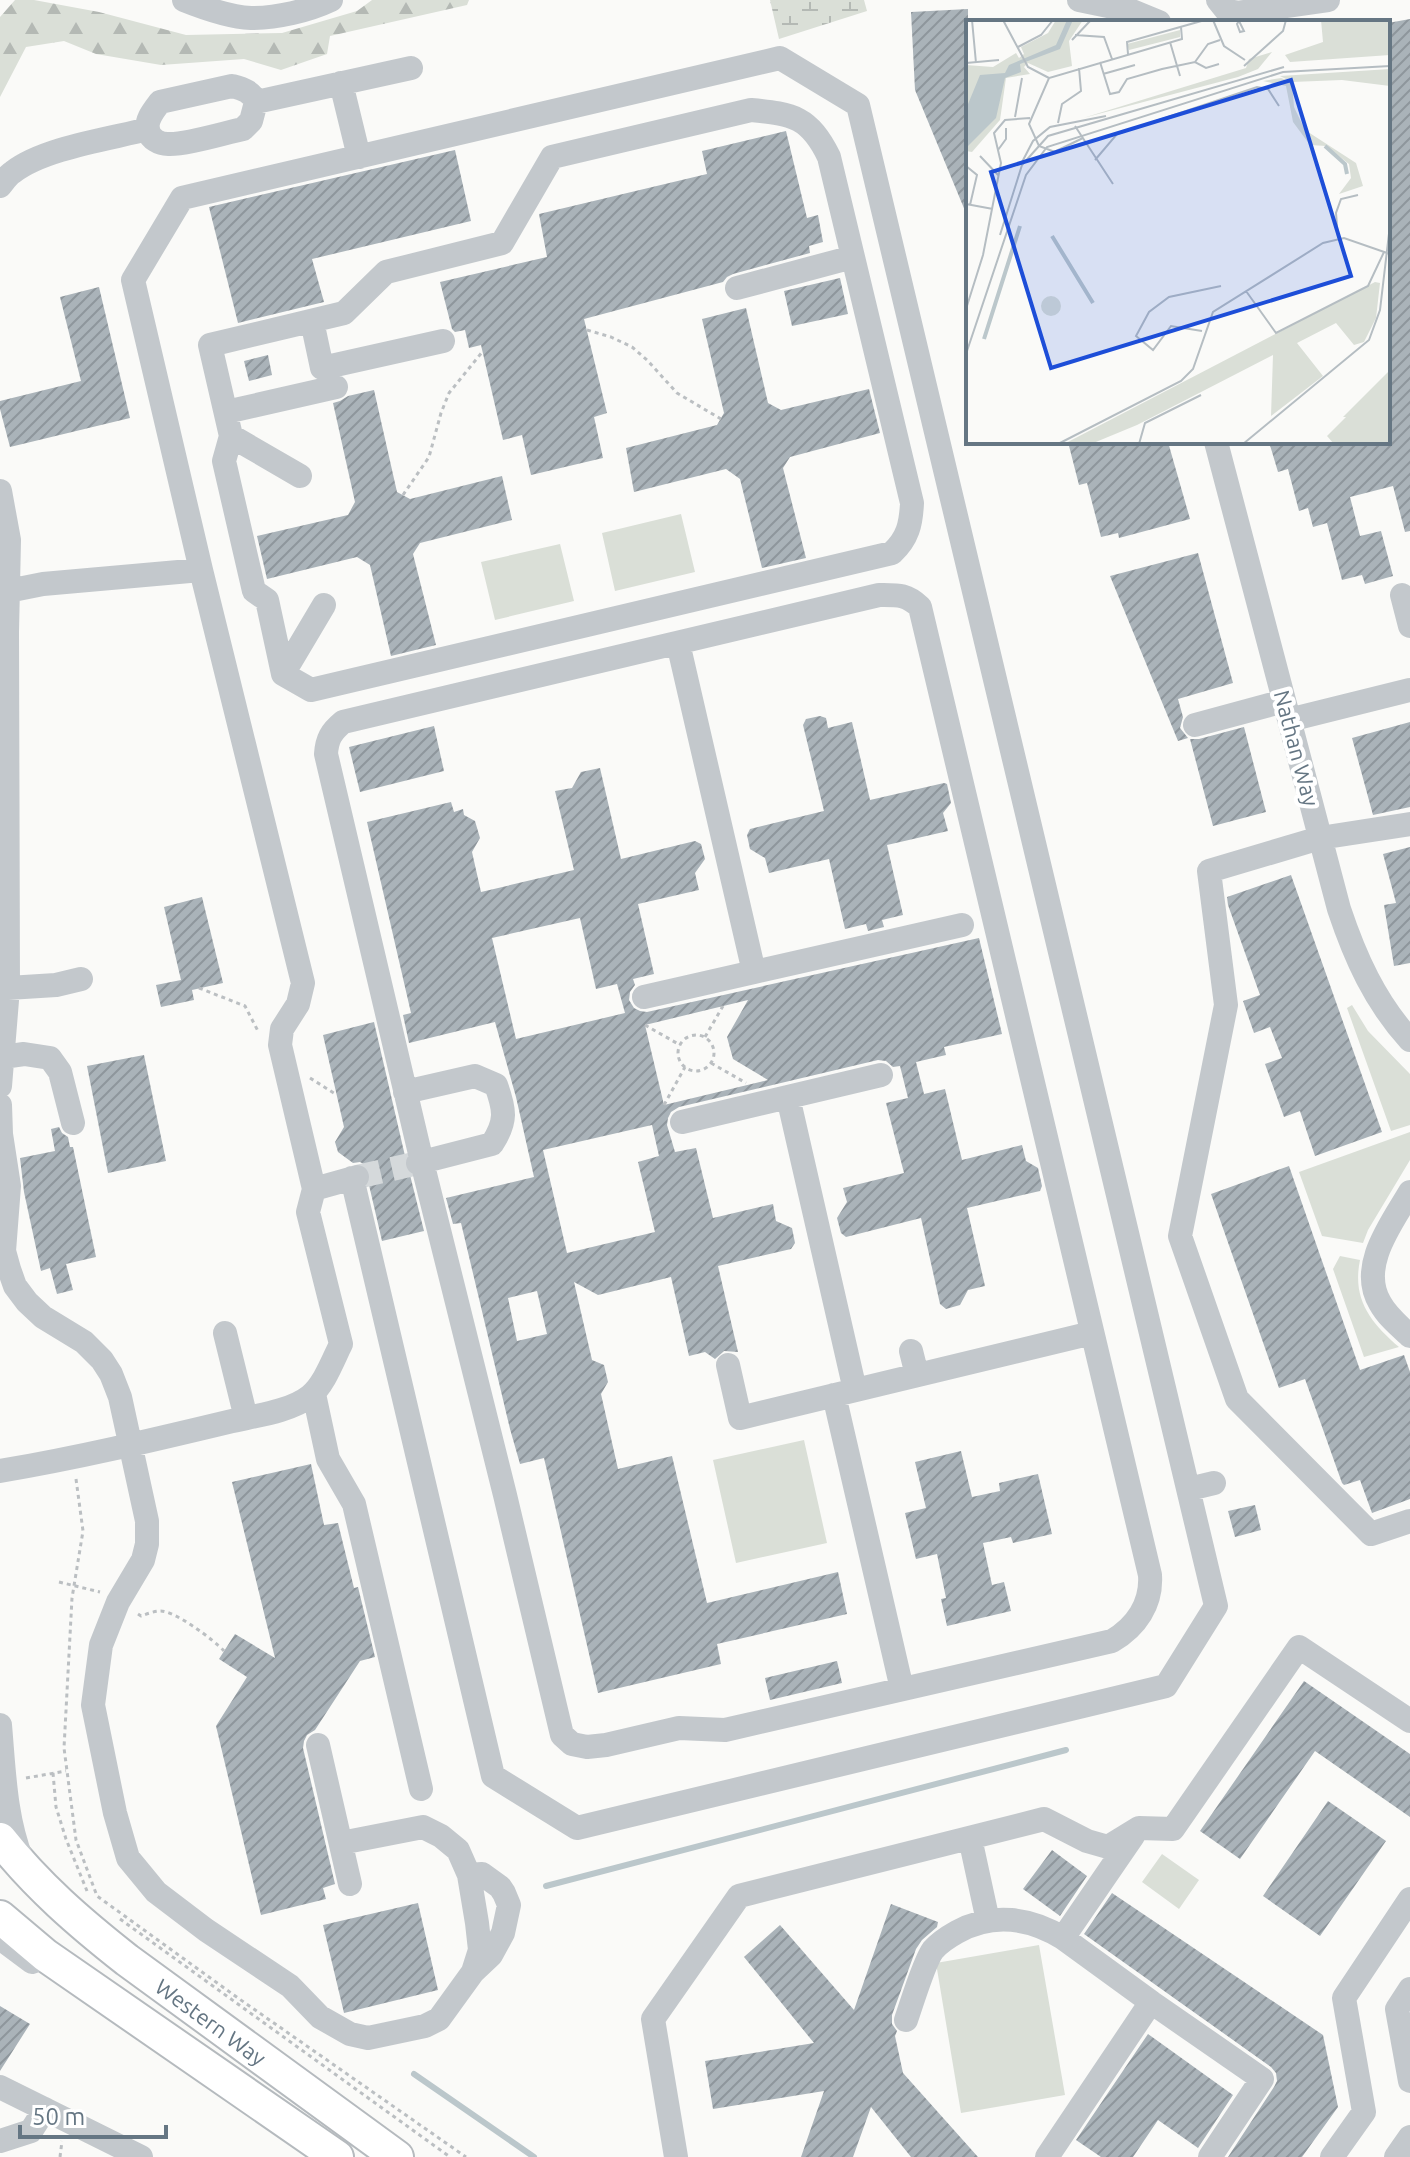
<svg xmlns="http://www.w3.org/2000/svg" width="1410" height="2157" font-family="Ubuntu,sans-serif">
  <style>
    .green { fill: #dadfd7 }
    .forest { fill: url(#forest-firs) }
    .wetland { fill: url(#wetland-marsh) }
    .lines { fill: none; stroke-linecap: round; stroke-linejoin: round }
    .stream { stroke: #bbc7cb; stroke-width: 6 }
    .building { fill: url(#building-hatch); fill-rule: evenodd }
    .minor-tunnel { stroke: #d5d9db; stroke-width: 24; stroke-dasharray: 24 12; stroke-linecap: butt }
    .major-casing { stroke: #b5babe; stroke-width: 36 }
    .path { stroke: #bbbfc2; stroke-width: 3; stroke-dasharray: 4 4; stroke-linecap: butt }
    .minor { stroke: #c3c8cc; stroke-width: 24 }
    .major { stroke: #fff; stroke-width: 32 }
    .labels { text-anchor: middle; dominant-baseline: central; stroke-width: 8; stroke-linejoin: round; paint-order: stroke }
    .street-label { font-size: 22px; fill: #657683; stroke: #fff }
    .inset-river { fill: none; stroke: #bbc7cb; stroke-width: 4 }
    .inset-road { fill: none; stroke: #b5bdc2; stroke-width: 2 }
    .view { fill: #1d4ed8; fill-opacity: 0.15; stroke: #1d4ed8; stroke-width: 4 }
    .inset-edge { fill: none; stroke: #657683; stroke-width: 4 }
  </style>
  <defs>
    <pattern id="forest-firs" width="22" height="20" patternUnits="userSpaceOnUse" patternTransform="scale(2)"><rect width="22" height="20" fill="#dadfd7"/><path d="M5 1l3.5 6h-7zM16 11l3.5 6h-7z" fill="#b4b9b4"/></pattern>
    <pattern id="wetland-marsh" width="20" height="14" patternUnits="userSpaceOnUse" patternTransform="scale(2)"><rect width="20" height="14" fill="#dadfd7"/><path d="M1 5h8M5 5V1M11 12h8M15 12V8" fill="none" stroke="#b4b9b4"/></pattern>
    <pattern id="building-hatch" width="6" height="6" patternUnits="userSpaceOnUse" patternTransform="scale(2)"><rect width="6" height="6" fill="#aab3b9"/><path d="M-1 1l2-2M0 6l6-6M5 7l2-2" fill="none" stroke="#8e969c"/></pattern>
  </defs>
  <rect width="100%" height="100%" fill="#fafaf8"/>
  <path class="green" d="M681 514 695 572 615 591 602 533Z
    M560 544 574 601 495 620 481 562Z
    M1352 1005 1368 1031 1410 1074V1125L1391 1131 1347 1008Z
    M1410 1132V1160L1368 1230 1363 1243 1322 1236 1299 1172Z
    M1340 1256 1360 1260C1352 1299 1370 1322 1399 1347L1364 1357 1333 1269Z
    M804 1440 827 1543 736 1563 713 1460Z
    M1162 1854 1199 1880 1179 1909 1142 1882Z
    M1039 1945 1065 2095 961 2113 936 1963Z"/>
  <path class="forest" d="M15 0H34L99 12 186 35 282 33 357 11 372 0H469L467 5 330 36 327 54 281 70 244 59 161 65 96 54 64 41 26 47 0 97V17Z"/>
  <path class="wetland" d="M770 0H864L867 11 779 39Z"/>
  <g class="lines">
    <path class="stream" d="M546 1886 1066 1750
      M414 2074 534 2157"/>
  </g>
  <path class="building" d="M968 9V218L915 90 911 12Z
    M1410 19V531L1405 532 1393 486 1350 497 1360 536 1381 531 1393 576 1365 584 1362 575 1342 580 1327 523 1313 527 1308 508 1299 511 1288 469 1278 472 1269 442H1388V23Z
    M786 131 807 218 818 215 823 242 809 246 810 253 733 274 727 277 723 282 584 319 607 413 594 417 603 458 531 475 522 435 503 440 481 345 469 348 465 330 455 332 452 329 440 282 547 257 539 214 707 174 702 151Z
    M455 150 471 221 312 259 324 302 238 323 209 207Z
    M840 278 848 314 792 326 784 291Z
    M99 287 130 418 10 447 0 409V401L81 381 60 297Z
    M746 308 768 403 781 410 869 389 880 433 790 457 783 468 806 558 762 568 740 479 726 469 634 492 626 448 717 425 724 413 702 319Z
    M268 355 272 375 249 381 244 361Z
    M374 390 397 492 410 499 502 476 512 520 420 543 413 554 436 645 391 656 370 565 357 557 267 579 257 536 348 515 355 502 333 403 340 401 348 396Z
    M1068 442H1168L1190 519 1119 538 1118 533 1101 537 1087 483 1079 485Z
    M1198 553 1233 683 1178 699 1183 717 1180 728 1188 738 1178 741 1110 576Z
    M820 716 826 718 828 728 852 722 870 800 944 783 947 784 951 803 943 813 948 831 887 845 903 915 882 920 884 927 868 931 866 924 845 929 829 859 769 873 765 858 750 849 747 835 750 829 824 811 803 725 806 719Z
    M1410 722V807L1373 815 1352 738Z
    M434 726 444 771 360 792 349 747Z
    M1244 727 1266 812 1213 826 1190 739H1199Z
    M600 768 621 859 695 841 701 844 705 859 695 873 699 890 638 904 654 974 633 979 635 985 630 992 629 1000 634 1008 640 1011 647 1012 979 938 1002 1034 944 1047 946 1055 916 1062 924 1094 945 1089 962 1160 1022 1145 1026 1161 1038 1168 1042 1186 1040 1191 967 1208 985 1286 968 1290 960 1305 946 1309 940 1304 921 1218 846 1237 841 1233 837 1218 847 1202 843 1188 904 1173 886 1103 908 1098 900 1066 893 1067 886 1061 878 1060 679 1107 671 1112 668 1118 667 1125 675 1152 696 1148 713 1218 773 1204 776 1221 792 1228 795 1243 791 1249 718 1266 738 1352 724 1351 715 1359 705 1352 689 1356 671 1277 598 1295 574 1282 592 1360 604 1365 608 1382 601 1394 618 1469 672 1456 707 1603 838 1572 847 1614 717 1644 721 1664 598 1693 544 1458 520 1464 510 1429 461 1223 453 1224 446 1198 534 1177 516 1097 495 1022 409 1043 403 1015 411 1013 367 822 451 802 454 812 463 809 464 815 475 821 480 838 472 852 481 892 574 870 555 791 572 788 581 772ZM580 918 596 989 617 984 625 1013 516 1039 492 938ZM748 1000 727 1037 733 1059 768 1080 664 1105 645 1025ZM652 1125 659 1156 638 1162 655 1232 567 1253 543 1150ZM537 1291 547 1334 517 1341 508 1298Z
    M1410 847V963L1394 966 1384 905 1396 903 1383 854Z
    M1291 875 1382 1132 1315 1156 1300 1111 1284 1117 1265 1064 1282 1058 1270 1027 1254 1033 1243 1001 1260 995 1228 905 1227 897Z
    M202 897 223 983 192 990 194 1000 161 1007 156 985 181 980 164 907Z
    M374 1022 405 1156 403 1166 410 1175 424 1231 382 1241 369 1185 372 1180 371 1172 367 1166 360 1162 353 1163 338 1152 335 1142 344 1127 323 1035Z
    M144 1055 166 1161 108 1173 87 1066Z
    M59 1127 62 1133 68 1137 70 1147H73L96 1257 66 1264 73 1290 57 1294 50 1268 41 1271 24 1192 20 1158 55 1151 51 1129Z
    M1289 1166 1360 1370 1404 1355 1410 1372V1499L1372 1513 1360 1480 1344 1485 1342 1483 1305 1379 1279 1388 1211 1194Z
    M961 1451 972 1497 1000 1491 999 1483 1038 1474 1052 1534 1013 1543 1011 1537 983 1543 992 1585 1004 1582 1011 1611 947 1626 941 1599 946 1598 937 1554 916 1559 905 1513 926 1508 915 1462Z
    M311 1464 324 1525 338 1523 354 1588 358 1587 375 1657 360 1661 315 1730 307 1735 304 1741 303 1748 335 1884 323 1888 326 1899 261 1915 216 1726 247 1677 219 1659 235 1634 275 1658 232 1482Z
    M1255 1505 1261 1530 1235 1537 1228 1511Z
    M837 1661 842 1683 770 1700 765 1678Z
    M1304 1681 1410 1754V1817L1315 1751 1240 1859 1200 1831Z
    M1328 1801 1386 1841 1320 1936 1263 1896Z
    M1052 1850 1087 1876 1060 1916 1023 1889Z
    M1112 1893 1323 2035 1338 2107 1302 2157H1228L1274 2087 1277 2081 1276 2073 1271 2067 1084 1934Z
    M418 1903 438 1990 344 2013 323 1925Z
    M891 1904 938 1922 937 1927 922 1940 916 1949 892 2015V2024L897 2031 895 2036 903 2073 978 2157H911L871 2107 853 2157H801L824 2091 713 2109 705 2061 814 2043 744 1957 780 1925 854 2010Z
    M0 2006 30 2024 0 2071Z
    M1148 2034 1233 2095 1198 2148 1158 2120 1133 2157H1101L1076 2140Z"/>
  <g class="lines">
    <path class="minor-tunnel" d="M357 1177 418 1163"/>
    <g class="major-casing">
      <g id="major">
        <path id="s1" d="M0 1839C37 1886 80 1923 127 1960L397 2157"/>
        <path d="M0 1917 45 1955 337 2157"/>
      </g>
    </g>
    <path class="path" d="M587 330 611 337 632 347 647 360 677 393 721 419
      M403 495 429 457 441 413 449 393 483 351
      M199 988 245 1006 259 1033
      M645 1025 680 1045
      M678 1053a18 18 0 1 1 36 0a18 18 0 1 1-36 0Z
      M705 1037 723 1006
      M711 1063 746 1083
      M310 1078 337 1095
      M664 1105 685 1067
      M76 1479 83 1531 72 1598 64 1748 76 1840 97 1896 238 1998 466 2157
      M59 1582 100 1592
      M138 1614 141 1616C147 1614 154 1611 160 1611 174 1610 214 1640 224 1651
      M53 1773 56 1807 66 1839 87 1891
      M26 1778 66 1771
      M120 1919 450 2157
      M60 2157 62 2141"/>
    <path class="minor" d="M184 0C204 8 229 17 251 18 277 18 308 11 331 0
      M1079 0 1132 11 1159 22
      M1218 0 1226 10 1237 13 1328 0
      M341 83 359 157
      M232 86C243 89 251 91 256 102L251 121 243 129C224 133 185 145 168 144 159 144 151 139 148 131 145 120 154 110 160 102Z
      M256 102 411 68
      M751 110C793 114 810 117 829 157L912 503C911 524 908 538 892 553L311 690 283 674 267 600 254 591 224 461 231 436 210 345 344 313 386 272 502 243 552 157Z
      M0 186C4 181 8 175 13 172 44 148 109 139 148 129
      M737 288 853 257
      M312 321 322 368 443 341
      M226 412 336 387
      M231 436 300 476
      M1216 442 1339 909C1355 957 1375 1002 1410 1040
      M0 491 9 540 7 632 8 988 0 1086
      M8 591 43 584 201 570
      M879 595C898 595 906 594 920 607L1150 1575C1152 1604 1136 1627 1112 1641L725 1730 679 1728 606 1745 587 1747 572 1744 562 1735 505 1495 422 1162 326 754C327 739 331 732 343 722Z
      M1402 595 1410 626
      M283 674 324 605
      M1289 720 1410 690
      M1195 725 1284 701
      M1410 824 1320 838 1209 871 1226 1005 1180 1236 1237 1399 1371 1534 1410 1521
      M754 972 962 925
      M8 988 56 985 81 979
      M644 997 754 972 678 643
      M3 1057 24 1054 50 1058 60 1072 73 1123
      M405 1092 475 1076 496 1085C505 1110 507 1121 492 1144L418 1163
      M788 1097 881 1075
      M0 1105 1 1134 9 1186 4 1251 9 1269 15 1286 27 1302 43 1317 84 1342 102 1360 111 1374 120 1397 147 1521V1544L143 1560 118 1602 101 1645 93 1705 115 1813 128 1858 156 1892 206 1930 290 1986 320 2017 350 2034 368 2038 425 2026 439 2019 473 1972 491 1955 503 1933 509 1905 504 1893 500 1887 482 1874 469 1875
      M682 1122 788 1097 855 1390
      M314 1189 280 1045 282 1029 298 1004 303 983 201 570 133 280 182 198 780 58 858 105 1216 1606 1166 1686 577 1828 493 1776 352 1178
      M1410 1192C1392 1223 1358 1266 1380 1303 1387 1316 1399 1326 1410 1336
      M225 1333 246 1418
      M911 1351 917 1375
      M728 1365 740 1418 1092 1333
      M314 1394 328 1459 354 1504 421 1789
      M834 1395 902 1689
      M0 1471C77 1458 153 1440 228 1422 253 1416 290 1412 310 1396 324 1385 333 1360 341 1344L308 1212 314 1189 357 1177
      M1189 1489 1214 1483
      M0 1725C4 1770 5 1818 22 1860
      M318 1745 350 1884
      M970 1838 988 1921
      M341 1843 423 1827 441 1836 458 1850 469 1875 477 1923 480 1950 473 1972
      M0 1938 32 1962
      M1063 1938 1151 2002
      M1410 1989 1397 2009 1410 2081
      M906 2020C912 2003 924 1962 933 1950 940 1942 948 1937 957 1932 993 1912 1030 1918 1063 1938L1133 1836
      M0 2087 141 2157
      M0 2141 31 2131 45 2109
      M676 2157 653 2019 739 1896 1044 1819 1087 1841 1108 1847 1139 1828 1173 1829 1299 1647 1410 1721
      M1047 2157 1151 2002 1262 2079 1210 2157
      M1332 2157 1364 2112 1344 1998 1410 1899
      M1396 2157 1410 2137"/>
    <use href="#major" class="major"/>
  </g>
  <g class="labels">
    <g class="street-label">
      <text transform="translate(1297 748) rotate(75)">Nathan Way</text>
      <text stroke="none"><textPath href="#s1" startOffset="280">Western Way</textPath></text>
    </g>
  </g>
  <g transform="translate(966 20)">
    <rect width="424" height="424" fill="#fafaf8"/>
    <path d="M306 32 292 49 272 57 117 98 280 48 283 39ZM424 49V66L376 60 326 62 314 56ZM409 262 414 263 410 298 398 322 388 325 370 303 331 323 357 356 305 396 307 335 171 405 125 424H98ZM75 286a10 10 0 1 1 20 0a10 10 0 1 1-20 0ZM424 350V397H377Z" fill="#dadfd7"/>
    <path d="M355 0H424V35L324 42 319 35 357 22ZM315 58 326 62 328 87 339 110 390 143 397 166 373 174 385 158 383 144 360 126 344 125 327 102 320 66 297 61Z" fill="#dadfd7"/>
    <path d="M90 0H117L103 21 106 46 82 52 62 43 58 47 64 54 40 58 34 100 6 132 0 131V45L27 47 50 33 53 38 58 34 55 27 82 13ZM214 10V17L163 30 161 24ZM380 397H424V424H368L361 416Z" fill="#dadfd7"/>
    <path d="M101 0H107L94 29 54 44 55 52 39 58 30 98 0 128V89L14 55 39 53 43 45 90 25Z" fill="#bbc7cb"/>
    <path class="inset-river" d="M359 126 379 144 381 154M86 216 127 283M18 319 54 206"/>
    <path class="inset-road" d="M6 0 10 43M37 0 62 47 83 58M247 0 258 26 279 40M273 1 278 11 274 12 271 4ZM109 15 138 17 146 39M106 20 125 0M204 22 214 56M52 27 75 15 87 0M162 34 161 22 239 0M134 42 144 74 153 72 161 59 196 49 229 42 240 48 253 44M229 42 242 24 254 20M0 43 33 40M278 46 317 11 320 0M137 54 169 45M49 97 56 58M92 103 96 84 115 71 113 48M109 106 147 164M32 130 40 119V108M89 132 73 126 63 104 83 58 216 19 215 7M86 133 117 118M14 136 33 156M129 140 151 114 291 67 302 69 313 86M55 144 67 121 84 107 140 96M0 146 11 155 4 185M0 184 27 189M34 215 56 145 82 116 318 47M372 218 370 193 375 179 392 175M280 271 310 313 402 266 418 232M0 289 17 235 35 143 28 113 39 100 64 98M236 311 205 306 187 330 170 316 183 292 203 277 255 266M0 334 60 155 81 127 317 52 424 46M92 424 215 361 227 349 247 292 357 223 378 218 424 234M173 424 179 403 235 375M277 424 403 320 414 290 424 205"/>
    <path class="view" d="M325 60 385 256 85 348 25 152Z"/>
    <rect width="424" height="424" class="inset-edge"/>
  </g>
  <path d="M20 2125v12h146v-12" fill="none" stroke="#657683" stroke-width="4"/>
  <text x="32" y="2125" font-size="24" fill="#657683" stroke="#ffffff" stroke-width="6" paint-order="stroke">50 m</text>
</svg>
